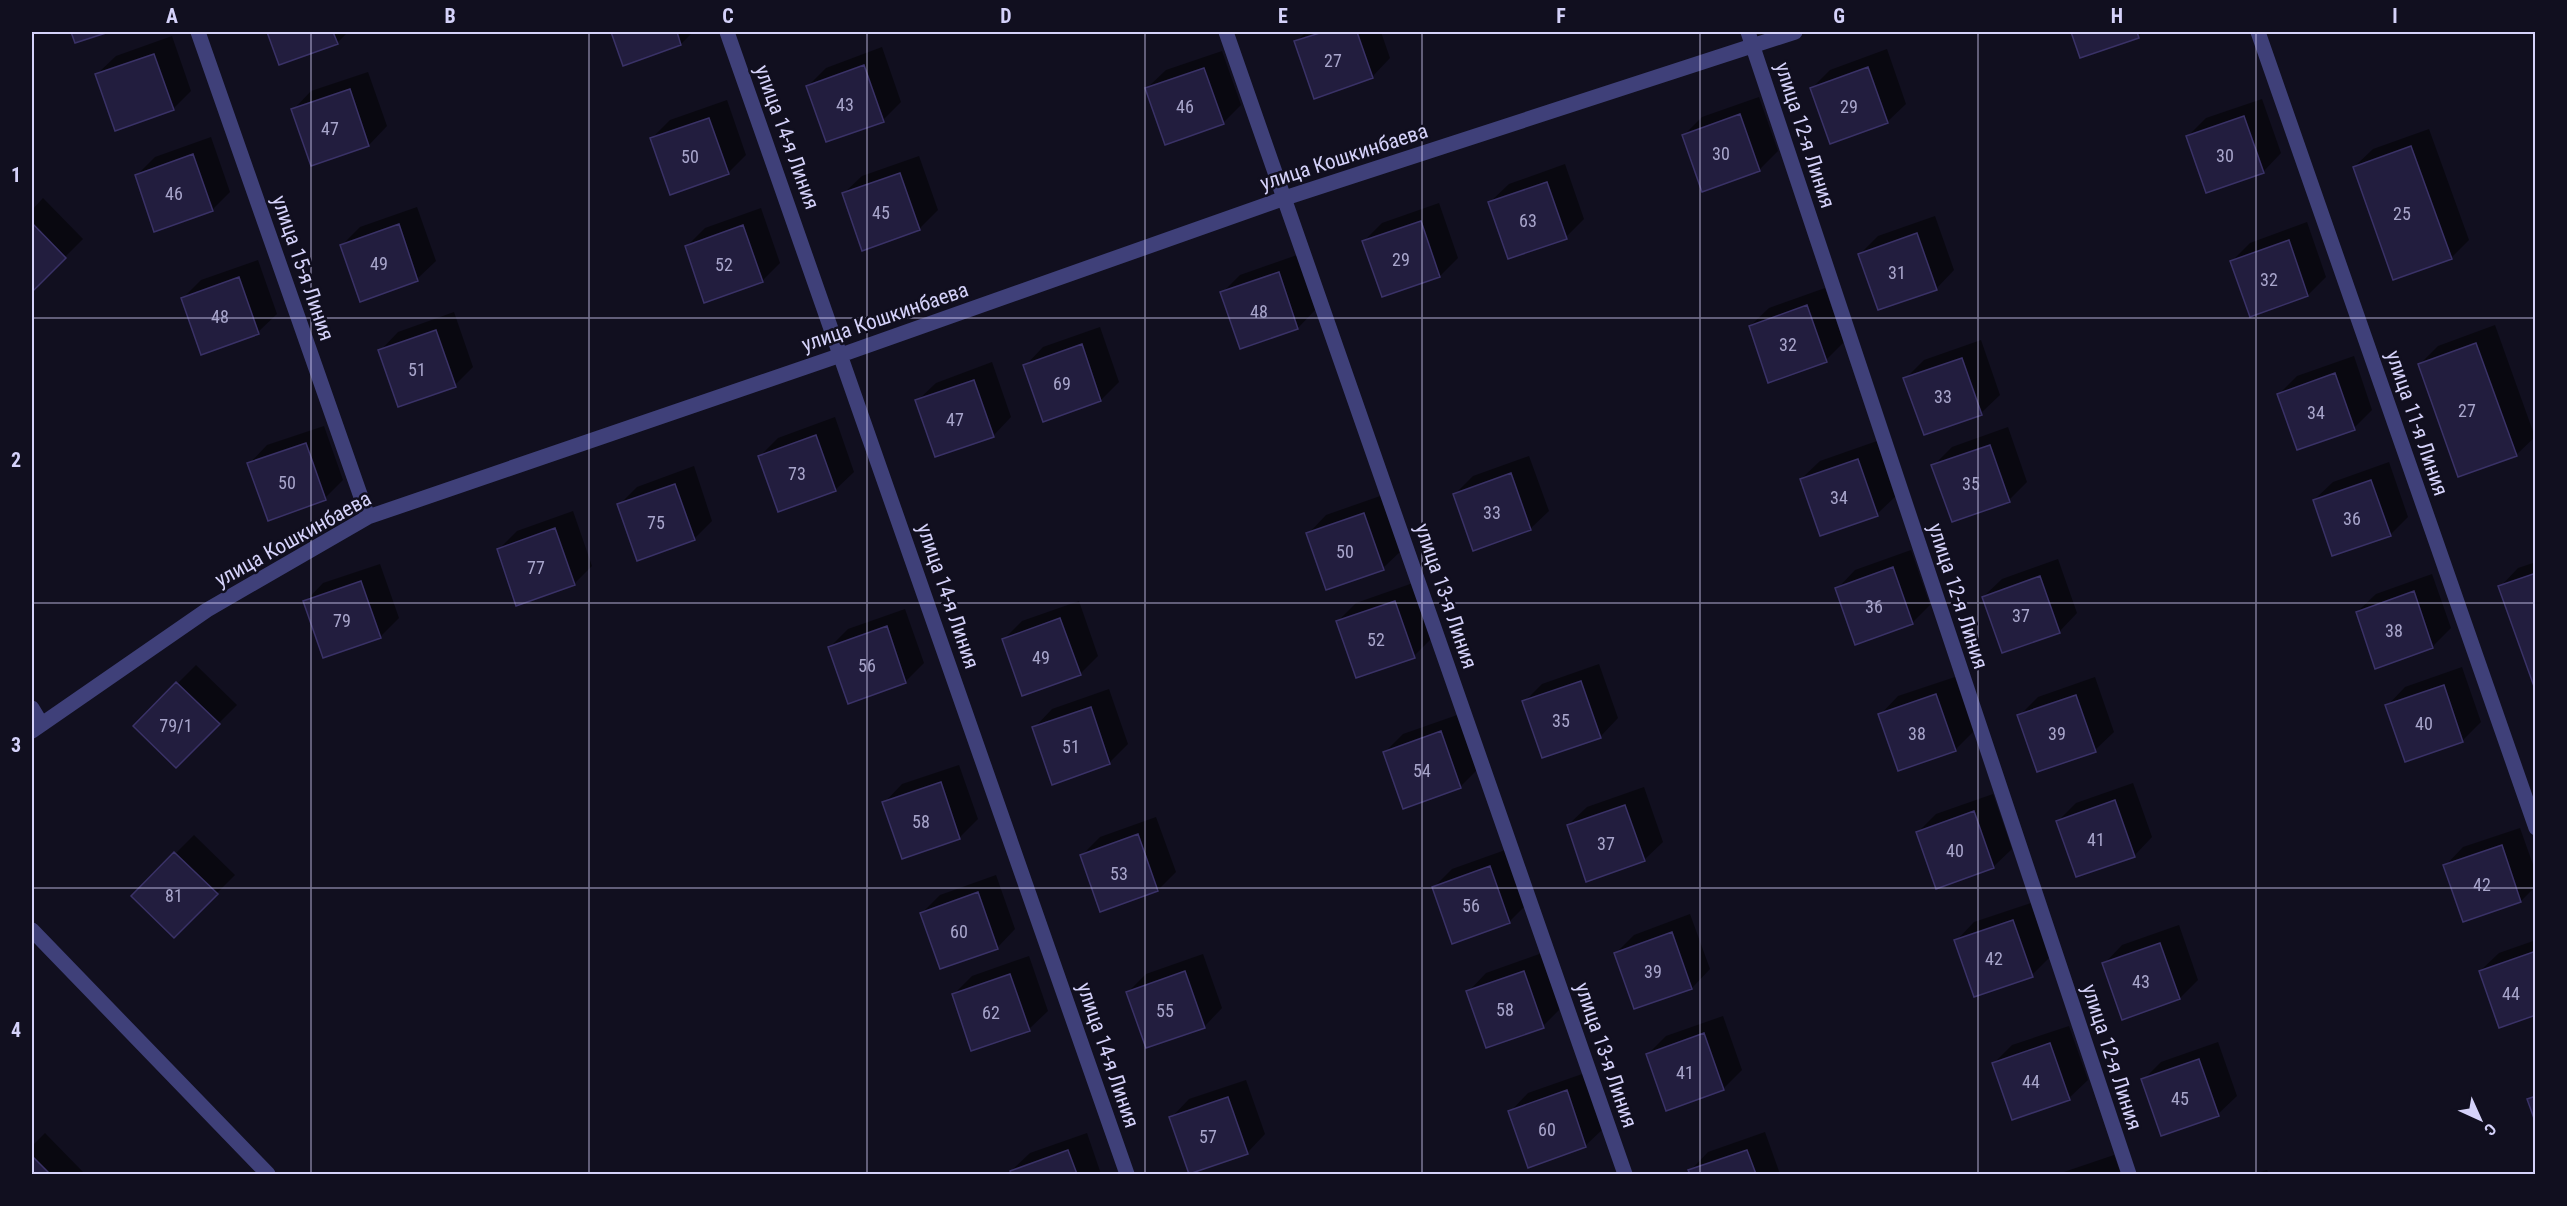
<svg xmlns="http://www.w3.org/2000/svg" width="2567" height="1206" font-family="'Roboto Condensed',sans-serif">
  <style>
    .shadow { fill: #0007 }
    .building { fill: #221d3e; stroke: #3a3267; stroke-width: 1.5 }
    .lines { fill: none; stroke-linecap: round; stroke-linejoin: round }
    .street { stroke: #3f4079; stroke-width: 15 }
    .grid { fill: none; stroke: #d5d2fa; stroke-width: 1.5; stroke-opacity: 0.55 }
    .labels { text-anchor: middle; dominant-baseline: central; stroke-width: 5; stroke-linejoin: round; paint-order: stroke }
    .number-label { font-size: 18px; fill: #a8a5cb }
    .street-label { font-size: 21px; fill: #d5d2fa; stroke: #110f1f }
    .neatline { fill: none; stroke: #d5d2fa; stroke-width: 2 }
    .grid-label { font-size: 20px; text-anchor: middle; font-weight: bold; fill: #d5d2fa }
  </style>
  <rect width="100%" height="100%" fill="#110f1f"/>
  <path class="shadow" d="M269 32H348L337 43 280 63Z
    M613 32H693L681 44 624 64Z
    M1306 32H1381L1390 58 1372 77 1296 42Z
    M2073 32H2143L2138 36 2081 56Z
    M172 36 191 91 173 109 97 74 116 56Z
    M882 47 901 102 883 120 808 86 826 68Z
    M1887 49 1906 104 1887 122 1812 88 1830 70Z
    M1222 51 1241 105 1223 123 1147 88 1166 70Z
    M368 72 387 126 369 145 312 164 293 110 311 91Z
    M1759 97 1778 151 1759 170 1684 135 1702 117Z
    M2262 99 2281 153 2263 172 2187 137 2206 118Z
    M727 100 746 155 728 173 652 138 670 120Z
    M2429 129 2469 240 2451 258 2354 167 2373 149Z
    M211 137 230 192 212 210 136 176 155 157Z
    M919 156 938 210 919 229 843 194 862 176Z
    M1565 164 1584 219 1566 237 1490 202 1509 184Z
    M43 198 83 239 32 290V210Z
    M1439 203 1458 258 1440 276 1364 241 1382 223Z
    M417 207 436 261 417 279 361 300 342 245 360 227Z
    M761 208 780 263 762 281 686 247 705 228Z
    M1935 216 1954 270 1936 289 1860 254 1878 236Z
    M2307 222 2326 277 2308 295 2232 261 2250 243Z
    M1297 255 1316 309 1298 328 1241 347 1222 293 1240 275Z
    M258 260 277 314 258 332 183 298 201 280Z
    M1825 288 1844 342 1826 360 1750 326 1769 308Z
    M454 312 473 367 455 385 380 351 398 332Z
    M2495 325 2535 437 2516 455 2420 364 2438 346Z
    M1100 327 1119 382 1101 400 1025 366 1043 347Z
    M1981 340 2000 395 1981 413 1905 379 1924 360Z
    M2354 356 2372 410 2354 428 2279 394 2297 376Z
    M992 362 1011 417 993 436 917 401 936 383Z
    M835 417 854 472 835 490 760 456 778 438Z
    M324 426 343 480 325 498 249 464 267 445Z
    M2008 427 2027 482 2009 500 1933 466 1952 447Z
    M1877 441 1896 496 1877 514 1801 479 1820 461Z
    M1529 456 1549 511 1530 529 1455 494 1473 476Z
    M2389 462 2408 517 2390 535 2314 500 2333 482Z
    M694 466 712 521 694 539 619 505 637 487Z
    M1383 495 1402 550 1383 568 1308 534 1326 515Z
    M573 511 592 566 574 584 498 550 517 531Z
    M1911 550 1930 605 1912 623 1837 589 1855 570Z
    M2058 559 2077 613 2059 632 1983 597 2002 579Z
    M2536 562V688L2500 587 2518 568Z
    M380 564 399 618 380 637 305 602 323 583Z
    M2432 574 2451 628 2432 647 2357 612 2376 594Z
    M1413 583 1432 638 1414 656 1338 621 1356 603Z
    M1079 601 1098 656 1080 674 1004 639 1022 621Z
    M905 609 924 663 906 681 849 702 830 647 848 629Z
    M1599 664 1618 718 1600 737 1524 702 1542 684Z
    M196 665 237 705 176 766 135 726Z
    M2462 667 2481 722 2463 740 2406 760 2387 706 2405 687Z
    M1955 677 1974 731 1955 750 1880 715 1898 696Z
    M2095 677 2114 732 2095 750 2019 716 2038 697Z
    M1109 689 1128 744 1109 763 1034 728 1052 709Z
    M1460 714 1479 768 1460 787 1385 752 1403 734Z
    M959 765 978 819 959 838 884 803 902 784Z
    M2133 783 2152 837 2134 856 2058 821 2076 803Z
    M1644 787 1663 842 1644 860 1568 825 1587 807Z
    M1993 794 2012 849 1993 867 1918 832 1936 814Z
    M1156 817 1176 872 1158 890 1082 855 1100 837Z
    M2520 828 2536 873V886L2521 901 2464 921 2445 866 2463 847Z
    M194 835 235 875 174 936 133 896Z
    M1508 849 1527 904 1509 922 1433 888 1452 869Z
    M996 875 1015 929 997 948 922 913 940 895Z
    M2031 903 2050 957 2032 975 1956 941 1974 922Z
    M1690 914 1710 969 1692 988 1635 1007 1616 953 1634 935Z
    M2179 925 2198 980 2180 998 2104 964 2122 945Z
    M2536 940V1013L2480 971 2499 953Z
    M1542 953 1561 1008 1543 1026 1468 992 1486 973Z
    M1203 954 1222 1008 1204 1027 1128 992 1146 974Z
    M1029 956 1048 1011 1029 1029 953 995 972 976Z
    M1723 1016 1742 1070 1723 1089 1648 1054 1666 1036Z
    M2069 1026 2088 1080 2069 1098 1994 1063 2012 1045Z
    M2218 1042 2237 1096 2218 1114 2143 1080 2161 1062Z
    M1585 1073 1604 1128 1585 1146 1510 1112 1528 1093Z
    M1246 1080 1265 1134 1247 1153 1171 1118 1189 1099Z
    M1765 1132 1780 1174H1691L1690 1171 1708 1152Z
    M45 1133 84 1173 82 1174H32V1146Z
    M1087 1133 1101 1174H1012L1011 1171 1030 1153Z
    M2114 1155 2121 1174H2058Z
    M2267 1170 2269 1174H2254Z"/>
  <path class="building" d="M71 32H109L75 43Z
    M267 32H333L338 44 279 65Z
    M611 32H677L681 45 623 66Z
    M1323 32H1357L1373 78 1314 99 1294 41Z
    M2071 32H2137L2139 38 2080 58Z
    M154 54 174 110 115 131 95 74Z
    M864 65 884 122 826 142 806 86Z
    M1868 67 1888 123 1830 144 1810 88Z
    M1204 68 1224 124 1165 145 1145 88Z
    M350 89 369 146 311 166 291 109Z
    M1740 114 1760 171 1702 192 1682 135Z
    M2244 116 2264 173 2206 193 2186 136Z
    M709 118 729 174 670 195 650 138Z
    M2411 146 2452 259 2393 280 2353 167Z
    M193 154 213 211 154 232 135 175Z
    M900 173 920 230 862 251 842 193Z
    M1547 182 1567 239 1508 259 1488 202Z
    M1421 221 1440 277 1382 297 1362 241Z
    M32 223 66 258 32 292Z
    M399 224 418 281 360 302 340 245Z
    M743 225 763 282 704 303 685 246Z
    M1917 233 1937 290 1878 310 1858 254Z
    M2289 240 2308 296 2250 317 2230 261Z
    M1279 272 1298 329 1240 349 1220 292Z
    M239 277 259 334 201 355 181 298Z
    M1807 305 1827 362 1768 383 1749 326Z
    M436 330 456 387 398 407 378 350Z
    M2476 343 2517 456 2458 477 2418 364Z
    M1082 344 1101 401 1043 422 1023 365Z
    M1962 358 1982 415 1924 435 1903 378Z
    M2335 373 2355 430 2297 450 2277 394Z
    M974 380 994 437 935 457 915 400Z
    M816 435 836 491 778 512 758 456Z
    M306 443 326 500 268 521 247 463Z
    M1990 445 2010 502 1952 522 1931 465Z
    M1858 459 1878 516 1820 536 1800 479Z
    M1511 473 1531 530 1473 551 1453 494Z
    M2371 480 2391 536 2332 556 2313 500Z
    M675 484 695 540 637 561 617 504Z
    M1364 513 1384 570 1326 590 1306 533Z
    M555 528 575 585 516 606 497 549Z
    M1893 567 1913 624 1855 645 1835 588Z
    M2536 573V692L2498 586Z
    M2040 576 2060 633 2002 653 1982 597Z
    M361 581 381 638 323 658 303 601Z
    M2414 591 2433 648 2375 669 2356 612Z
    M1395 601 1415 658 1356 678 1336 621Z
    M1060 618 1081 675 1022 696 1002 639Z
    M887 626 906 683 848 704 828 647Z
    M1581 681 1601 738 1542 758 1522 701Z
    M176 682 220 724 176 768 133 726Z
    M2444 685 2463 742 2405 762 2385 705Z
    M1936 694 1956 751 1898 771 1878 714Z
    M2076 695 2096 752 2037 772 2017 715Z
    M1091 707 1110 764 1052 785 1032 727Z
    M1441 731 1461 788 1403 809 1383 752Z
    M941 782 960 839 902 859 882 802Z
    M2115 800 2135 857 2076 877 2056 821Z
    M1625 805 1645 861 1586 882 1567 825Z
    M1974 811 1994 868 1936 889 1916 832Z
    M1138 834 1158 891 1100 912 1080 855Z
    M2502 845 2521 902 2463 922 2443 865Z
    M174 852 218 894 174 938 131 896Z
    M1490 866 1510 923 1452 944 1432 887Z
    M978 892 998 949 940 969 920 913Z
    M2013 920 2033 977 1974 997 1954 940Z
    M1672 932 1692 989 1634 1009 1614 953Z
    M2160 943 2180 999 2122 1020 2102 963Z
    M2536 951V1015L2499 1028 2479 971Z
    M1185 971 1205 1028 1146 1048 1126 992Z
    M1524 971 1544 1028 1486 1048 1466 991Z
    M1010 974 1030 1031 971 1051 952 994Z
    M1704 1033 1724 1090 1666 1111 1646 1054Z
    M2050 1043 2070 1100 2012 1120 1992 1063Z
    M2199 1059 2219 1116 2161 1136 2141 1079Z
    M1567 1090 1586 1147 1528 1168 1508 1111Z
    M2536 1096V1124L2527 1099Z
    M1228 1097 1248 1154 1189 1174 1169 1117Z
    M1068 1150 1077 1174H1011L1010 1171Z
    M1747 1150 1756 1174H1690L1688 1170Z
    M32 1156 50 1174H32Z"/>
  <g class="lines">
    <path class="street" d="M198 32 368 517
      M727 32 1127 1174
      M1226 32 1625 1174
      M1748 32 2129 1174
      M2258 32 2536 828
      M32 708 41 723
      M32 731 207 610 368 517 841 355 1285 198 1795 32
      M32 930 268 1174"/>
  </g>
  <path class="grid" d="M311 32V1174M589 32V1174M867 32V1174M1145 32V1174M1422 32V1174M1700 32V1174M1978 32V1174M2256 32V1174M32 318H2536M32 603H2536M32 888H2536"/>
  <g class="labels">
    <g class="number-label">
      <text x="1333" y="60">27</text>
      <text x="845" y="104">43</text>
      <text x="1185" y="106">46</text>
      <text x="1849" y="106">29</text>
      <text x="330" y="128">47</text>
      <text x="1721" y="153">30</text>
      <text x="2225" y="155">30</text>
      <text x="690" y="156">50</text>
      <text x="174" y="193">46</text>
      <text x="881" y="212">45</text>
      <text x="2402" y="213">25</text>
      <text x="1528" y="220">63</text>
      <text x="1401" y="259">29</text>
      <text x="379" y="263">49</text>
      <text x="724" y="264">52</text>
      <text x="1897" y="272">31</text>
      <text x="2269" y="279">32</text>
      <text x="1259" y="311">48</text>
      <text x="220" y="316">48</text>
      <text x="1788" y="344">32</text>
      <text x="417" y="369">51</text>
      <text x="1062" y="383">69</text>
      <text x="1943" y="396">33</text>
      <text x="2467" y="410">27</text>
      <text x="2316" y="412">34</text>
      <text x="955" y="419">47</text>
      <text x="797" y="473">73</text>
      <text x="287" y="482">50</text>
      <text x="1971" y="483">35</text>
      <text x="1839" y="497">34</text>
      <text x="1492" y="512">33</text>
      <text x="2352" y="518">36</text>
      <text x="656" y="522">75</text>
      <text x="1345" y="551">50</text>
      <text x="536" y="567">77</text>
      <text x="1874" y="606">36</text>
      <text x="2021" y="615">37</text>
      <text x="342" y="620">79</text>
      <text x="2394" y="630">38</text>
      <text x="1376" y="639">52</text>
      <text x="1041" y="657">49</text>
      <text x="867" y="665">56</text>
      <text x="1561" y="720">35</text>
      <text x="2424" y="723">40</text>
      <text x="176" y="725">79/1</text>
      <text x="1917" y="733">38</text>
      <text x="2057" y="733">39</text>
      <text x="1071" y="746">51</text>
      <text x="1422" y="770">54</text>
      <text x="921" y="821">58</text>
      <text x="2096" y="839">41</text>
      <text x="1606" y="843">37</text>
      <text x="1955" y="850">40</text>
      <text x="1119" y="873">53</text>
      <text x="2482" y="884">42</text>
      <text x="174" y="895">81</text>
      <text x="1471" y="905">56</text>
      <text x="959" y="931">60</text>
      <text x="1994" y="958">42</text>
      <text x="1653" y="971">39</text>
      <text x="2141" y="981">43</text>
      <text x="2511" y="993">44</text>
      <text x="1505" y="1009">58</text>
      <text x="1165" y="1010">55</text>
      <text x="991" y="1012">62</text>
      <text x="1685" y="1072">41</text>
      <text x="2031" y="1081">44</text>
      <text x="2180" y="1098">45</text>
      <text x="1547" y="1129">60</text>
      <text x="1208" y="1136">57</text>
    </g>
    <g class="street-label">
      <text transform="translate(1805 135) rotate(72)">улица 12-я Линия</text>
      <text transform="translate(787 137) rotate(70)">улица 14-я Линия</text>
      <text transform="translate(1344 157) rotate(-18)">улица Кошкинбаева</text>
      <text transform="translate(303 268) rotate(71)">улица 15-я Линия</text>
      <text transform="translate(885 317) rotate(-19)">улица Кошкинбаева</text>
      <text transform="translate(2417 423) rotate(71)">улица 11-я Линия</text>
      <text transform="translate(293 539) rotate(-29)">улица Кошкинбаева</text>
      <text transform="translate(948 596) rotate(71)">улица 14-я Линия</text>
      <text transform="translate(1446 596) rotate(71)">улица 13-я Линия</text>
      <text transform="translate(1958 596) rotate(72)">улица 12-я Линия</text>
      <text transform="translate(1108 1055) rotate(71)">улица 14-я Линия</text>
      <text transform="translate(1606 1055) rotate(71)">улица 13-я Линия</text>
      <text transform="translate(2112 1057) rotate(72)">улица 12-я Линия</text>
    </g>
  </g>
  <rect width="2567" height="1206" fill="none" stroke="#110f1f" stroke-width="66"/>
  <g transform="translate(2480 1119) rotate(135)" stroke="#110f1f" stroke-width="4.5" paint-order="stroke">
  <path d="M0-4.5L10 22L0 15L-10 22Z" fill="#d5d2fa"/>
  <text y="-9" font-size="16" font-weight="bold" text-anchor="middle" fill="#d5d2fa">С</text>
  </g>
  <rect x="33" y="33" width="2501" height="1140" class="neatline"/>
  <g class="grid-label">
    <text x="172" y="23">A</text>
    <text x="450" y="23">B</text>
    <text x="728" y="23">C</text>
    <text x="1006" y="23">D</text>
    <text x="1283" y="23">E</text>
    <text x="1561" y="23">F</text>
    <text x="1839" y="23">G</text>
    <text x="2117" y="23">H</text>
    <text x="2395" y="23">I</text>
    <text x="16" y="182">1</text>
    <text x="16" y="467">2</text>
    <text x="16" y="752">3</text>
    <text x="16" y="1037">4</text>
  </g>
</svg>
